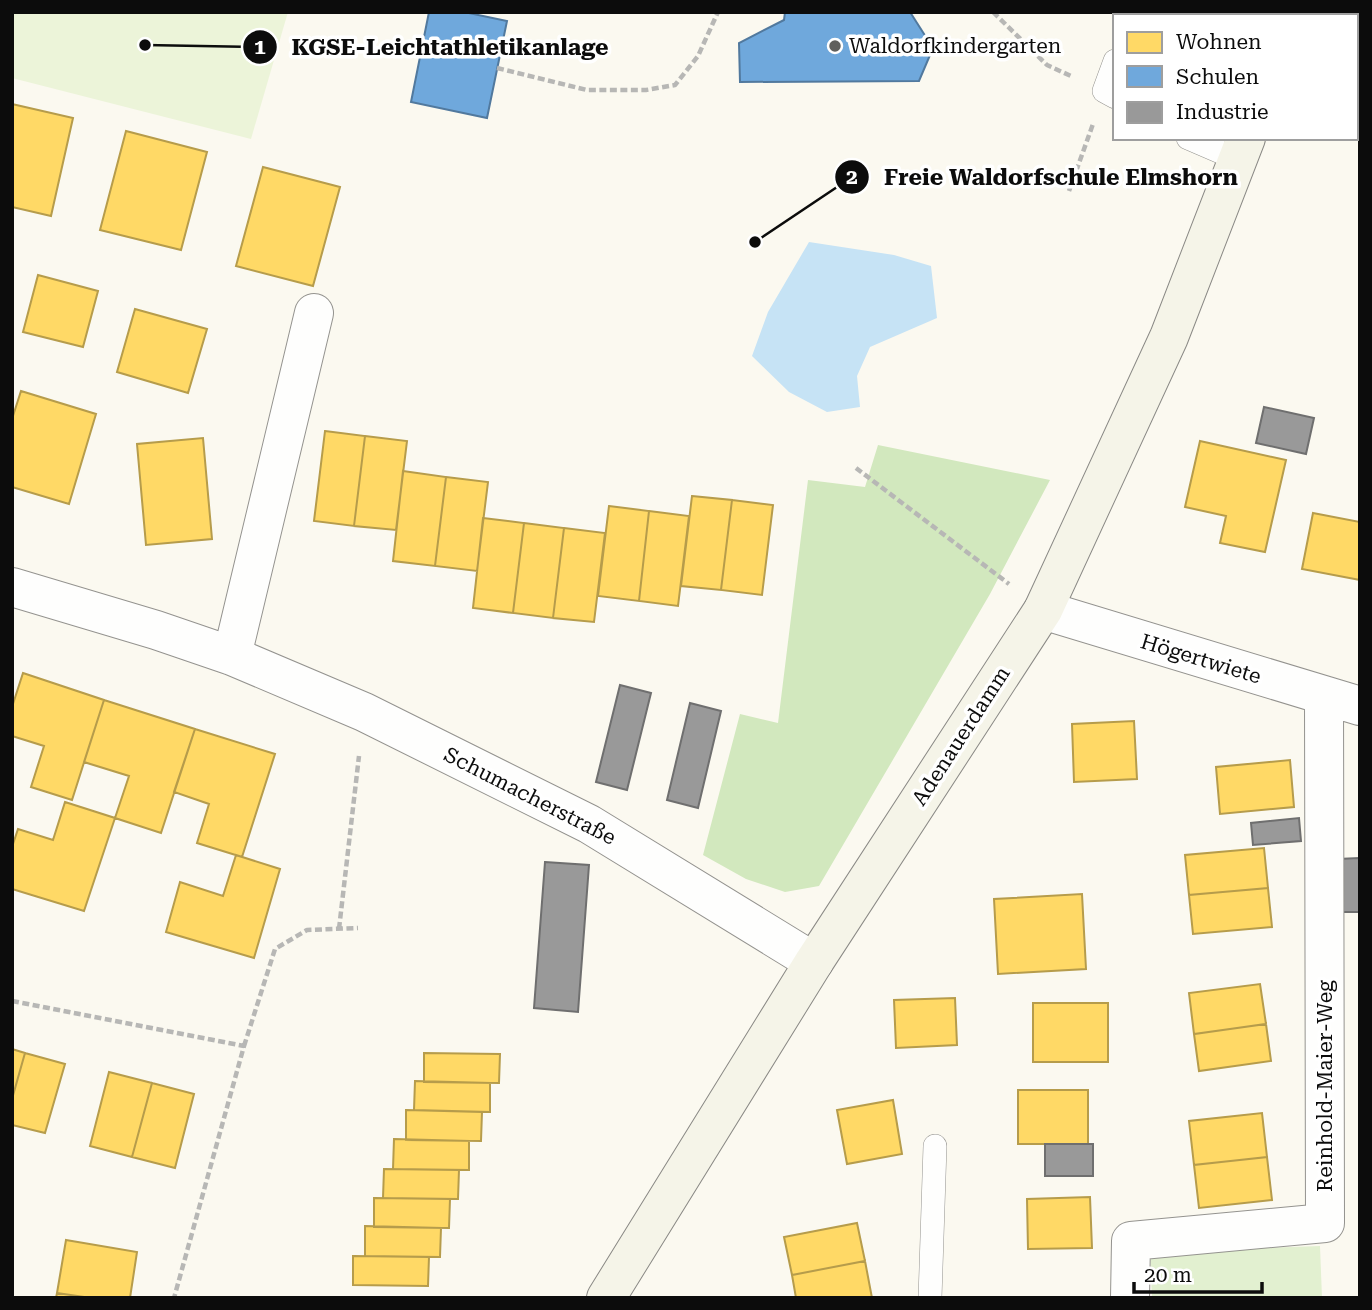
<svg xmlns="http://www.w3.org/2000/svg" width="1372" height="1310" font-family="'Roboto Serif',serif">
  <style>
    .green { fill: #e2f0d0 }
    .forest { fill: #d2e8be }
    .pitch { fill: #ecf4d9 }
    .water { fill: #c6e3f5 }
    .homes { fill: #ffd966; stroke: #b69c4b; stroke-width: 2 }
    .schools { fill: #6fa8dc; stroke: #51799e; stroke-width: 2 }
    .industry { fill: #999; stroke: #6f6f6f; stroke-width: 2 }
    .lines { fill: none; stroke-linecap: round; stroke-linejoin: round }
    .lane-casing { stroke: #94938f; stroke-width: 24 }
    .street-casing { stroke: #94938f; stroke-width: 40 }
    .secondary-casing { stroke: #8a8985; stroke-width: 40 }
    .path { stroke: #b7b7b5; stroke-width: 4.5; stroke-dasharray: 7 3.5; stroke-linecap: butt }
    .lane { stroke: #fefefd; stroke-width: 23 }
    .street { stroke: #fefefd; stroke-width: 38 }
    .secondary { stroke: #f5f4e8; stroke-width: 38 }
    .poi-dot { fill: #605f5c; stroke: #fff; stroke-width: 2.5 }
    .labels { text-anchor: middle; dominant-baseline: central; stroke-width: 7; stroke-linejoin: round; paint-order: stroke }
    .poi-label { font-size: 21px; fill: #0c0c0c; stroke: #fff; text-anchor: start }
    .street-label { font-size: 21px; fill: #0c0c0c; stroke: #fff }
    .leader { fill: none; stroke: #0c0c0c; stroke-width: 2.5 }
    .callout-dot { fill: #0c0c0c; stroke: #fff; stroke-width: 2.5 }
    .mark-label { font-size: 21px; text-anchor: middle; font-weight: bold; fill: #fff }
    .callout-label { font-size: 23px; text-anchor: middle; font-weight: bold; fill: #0c0c0c; stroke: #fff; stroke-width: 7; stroke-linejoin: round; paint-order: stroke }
  </style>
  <rect width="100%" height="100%" fill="#fbf9f0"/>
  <path class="green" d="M1320 1246 1322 1298H1152L1150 1252Z"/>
  <path class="forest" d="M878 445 1050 480 990 594 819 886 785 892 746 879 703 855 740 714 778 723 808 480 865 487Z"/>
  <path class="pitch" d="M12 12H288L251 139 12 78Z"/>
  <path class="water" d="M809 242 894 255 931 266 937 318 870 347 857 376 860 407 827 412 789 392 752 356 768 312Z"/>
  <path class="homes" d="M12 104 73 118 51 216 12 207Z
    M126 131 207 152 181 250 100 230Z
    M263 167 340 187 313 286 236 266Z
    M38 275 98 291 83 347 23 332Z
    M135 309 207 329 188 393 117 372Z
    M21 391 96 414 69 504 12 487V419Z
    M325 431 365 436 354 526 314 521Z
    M365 436 407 441 396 530 354 526Z
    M203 438 212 539 146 545 137 444Z
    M1200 441 1286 460 1265 552 1220 543 1226 516 1185 507Z
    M403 471 446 477 435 566 393 561Z
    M446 477 488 482 477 571 435 566Z
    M692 496 732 500 721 590 681 586Z
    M732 500 773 505 762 595 721 590Z
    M609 506 649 511 639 601 598 596Z
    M649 511 689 516 678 606 639 601Z
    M1313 513 1360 522V580L1302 569Z
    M483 518 524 523 513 613 473 608Z
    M524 523 564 528 553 618 513 613Z
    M564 528 605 533 594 622 553 618Z
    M23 673 104 700 72 800 31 787 44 746 12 736V707Z
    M104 700 195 729 161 833 115 818 129 776 84 762Z
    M1134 721 1137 779 1074 782 1072 724Z
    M195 729 275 754 242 857 197 843 209 804 174 792Z
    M1290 760 1294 807 1220 814 1216 767Z
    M65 802 115 818 84 911 12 889V847L18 829 53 840Z
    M1264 848 1268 888 1189 895 1185 855Z
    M236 855 280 869 254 958 166 932 180 882 223 896Z
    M1268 888 1272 927 1193 934 1189 895Z
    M1082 894 1086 969 998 974 994 899Z
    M1260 984 1266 1024 1194 1034 1189 993Z
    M955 998 957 1045 896 1048 894 1000Z
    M1033 1003H1108V1062H1033Z
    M1266 1024 1271 1061 1199 1071 1194 1034Z
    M12 1049 25 1053 12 1099Z
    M25 1053 65 1064 45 1133 12 1125V1099Z
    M424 1053 500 1054 499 1083 424 1082Z
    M109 1072 152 1083 132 1157 90 1146Z
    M415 1081 490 1083V1112L414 1110Z
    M152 1083 194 1094 175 1168 132 1157Z
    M1018 1090H1088V1144H1018Z
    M893 1100 902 1154 847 1164 837 1110Z
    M406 1110 482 1112 481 1141 406 1140Z
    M1262 1113 1267 1157 1194 1165 1189 1121Z
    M394 1139 469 1141V1170L393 1169Z
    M1267 1157 1272 1200 1199 1208 1194 1165Z
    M384 1169 459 1170 458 1199 383 1198Z
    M1090 1197 1092 1248 1028 1249 1027 1199Z
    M374 1198 450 1199 449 1228 374 1227Z
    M857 1223 865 1261 792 1275 784 1237Z
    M365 1226 441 1228 440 1257 365 1256Z
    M66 1240 137 1252 130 1298H91L57 1293Z
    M353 1256 429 1257 428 1286 353 1285Z
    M865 1261 872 1298H796L792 1275Z
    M57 1293 91 1298H56Z"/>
  <path class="schools" d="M429 12H464L507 21 487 118 411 102Z
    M785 12H910L933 48 919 81 740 82 739 43 784 20Z"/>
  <path class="industry" d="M1264 407 1314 418 1306 454 1256 443Z
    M620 685 651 693 627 790 596 782Z
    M690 703 721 711 698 808 667 800Z
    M1299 818 1301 841 1253 845 1251 823Z
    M1359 858 1360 912H1338V859Z
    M545 862 589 865 578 1012 534 1008Z
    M1045 1144H1093V1176H1045Z"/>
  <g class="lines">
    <g class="lane-casing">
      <path id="lane" d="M1131 16 1132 12
        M1115 61 1104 91 1115 97
        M1188 138 1239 160
        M930 1298 935 1146"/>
    </g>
    <g class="street-casing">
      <path id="street" d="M12 587 156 630 232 656 364 712 589 824 814 962
        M1043 610 1360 706
        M232 656 314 313
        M1130 1298 1131 1241 1325 1223 1324 696"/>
    </g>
    <g class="secondary-casing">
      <path id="secondary" d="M1286 16 1287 12
        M606 1298 814 962 1043 610 1169 337 1246 138"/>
    </g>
    <path class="path" d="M993 12 1047 65 1073 77
      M497 68 587 90H646L675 85 698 56 718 12
      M1069 191 1093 124
      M856 468 1009 584
      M339 929 359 756
      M12 1001 244 1046 174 1298
      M244 1046 275 949 307 930 358 928"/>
    <use href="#lane" class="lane"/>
    <use href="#street" class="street"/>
    <use href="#secondary" class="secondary"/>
  </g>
  <circle class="poi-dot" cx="835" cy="46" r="7"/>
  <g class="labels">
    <g class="poi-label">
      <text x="849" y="46">Waldorfkindergarten</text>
    </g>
    <g class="street-label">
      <text transform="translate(1201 659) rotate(17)">Högertwiete</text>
      <text transform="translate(961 736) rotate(-57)">Adenauerdamm</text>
      <text transform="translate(530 796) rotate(27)">Schumacherstraße</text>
      <text transform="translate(1325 1086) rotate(-90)">Reinhold-Maier-Weg</text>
    </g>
  </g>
  <path class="leader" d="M145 45L260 47M755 242L852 177"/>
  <g class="callout-dot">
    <circle cx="145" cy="45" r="7"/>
    <circle cx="755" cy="242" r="7"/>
    <circle cx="260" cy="47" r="18"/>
    <circle cx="852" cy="177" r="18"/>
  </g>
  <g class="mark-label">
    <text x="260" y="54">1</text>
    <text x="852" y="184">2</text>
  </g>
  <g class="callout-label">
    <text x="450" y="55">KGSE-Leichtathletikanlage</text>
    <text x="1061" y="185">Freie Waldorfschule Elmshorn</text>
  </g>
  <rect width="1372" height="1310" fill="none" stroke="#0c0c0c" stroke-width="28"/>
  <rect x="1113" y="14" width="245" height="126" fill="#ffffff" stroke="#9e9e9e" stroke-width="2"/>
  <rect x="1127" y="32" width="35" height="21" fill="#ffd966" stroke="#9e9e9e" stroke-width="2"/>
  <text x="1176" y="49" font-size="21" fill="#0c0c0c">Wohnen</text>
  <rect x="1127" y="66" width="35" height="21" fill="#6fa8dc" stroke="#9e9e9e" stroke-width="2"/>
  <text x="1176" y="84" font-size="21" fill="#0c0c0c">Schulen</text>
  <rect x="1127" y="102" width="35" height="21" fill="#999999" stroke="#9e9e9e" stroke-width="2"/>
  <text x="1176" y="119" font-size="21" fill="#0c0c0c">Industrie</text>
  <path d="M1134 1282v10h128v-10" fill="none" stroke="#0c0c0c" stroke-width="3.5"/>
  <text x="1144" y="1282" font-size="21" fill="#0c0c0c" stroke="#ffffff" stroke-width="5" paint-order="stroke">20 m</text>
</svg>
